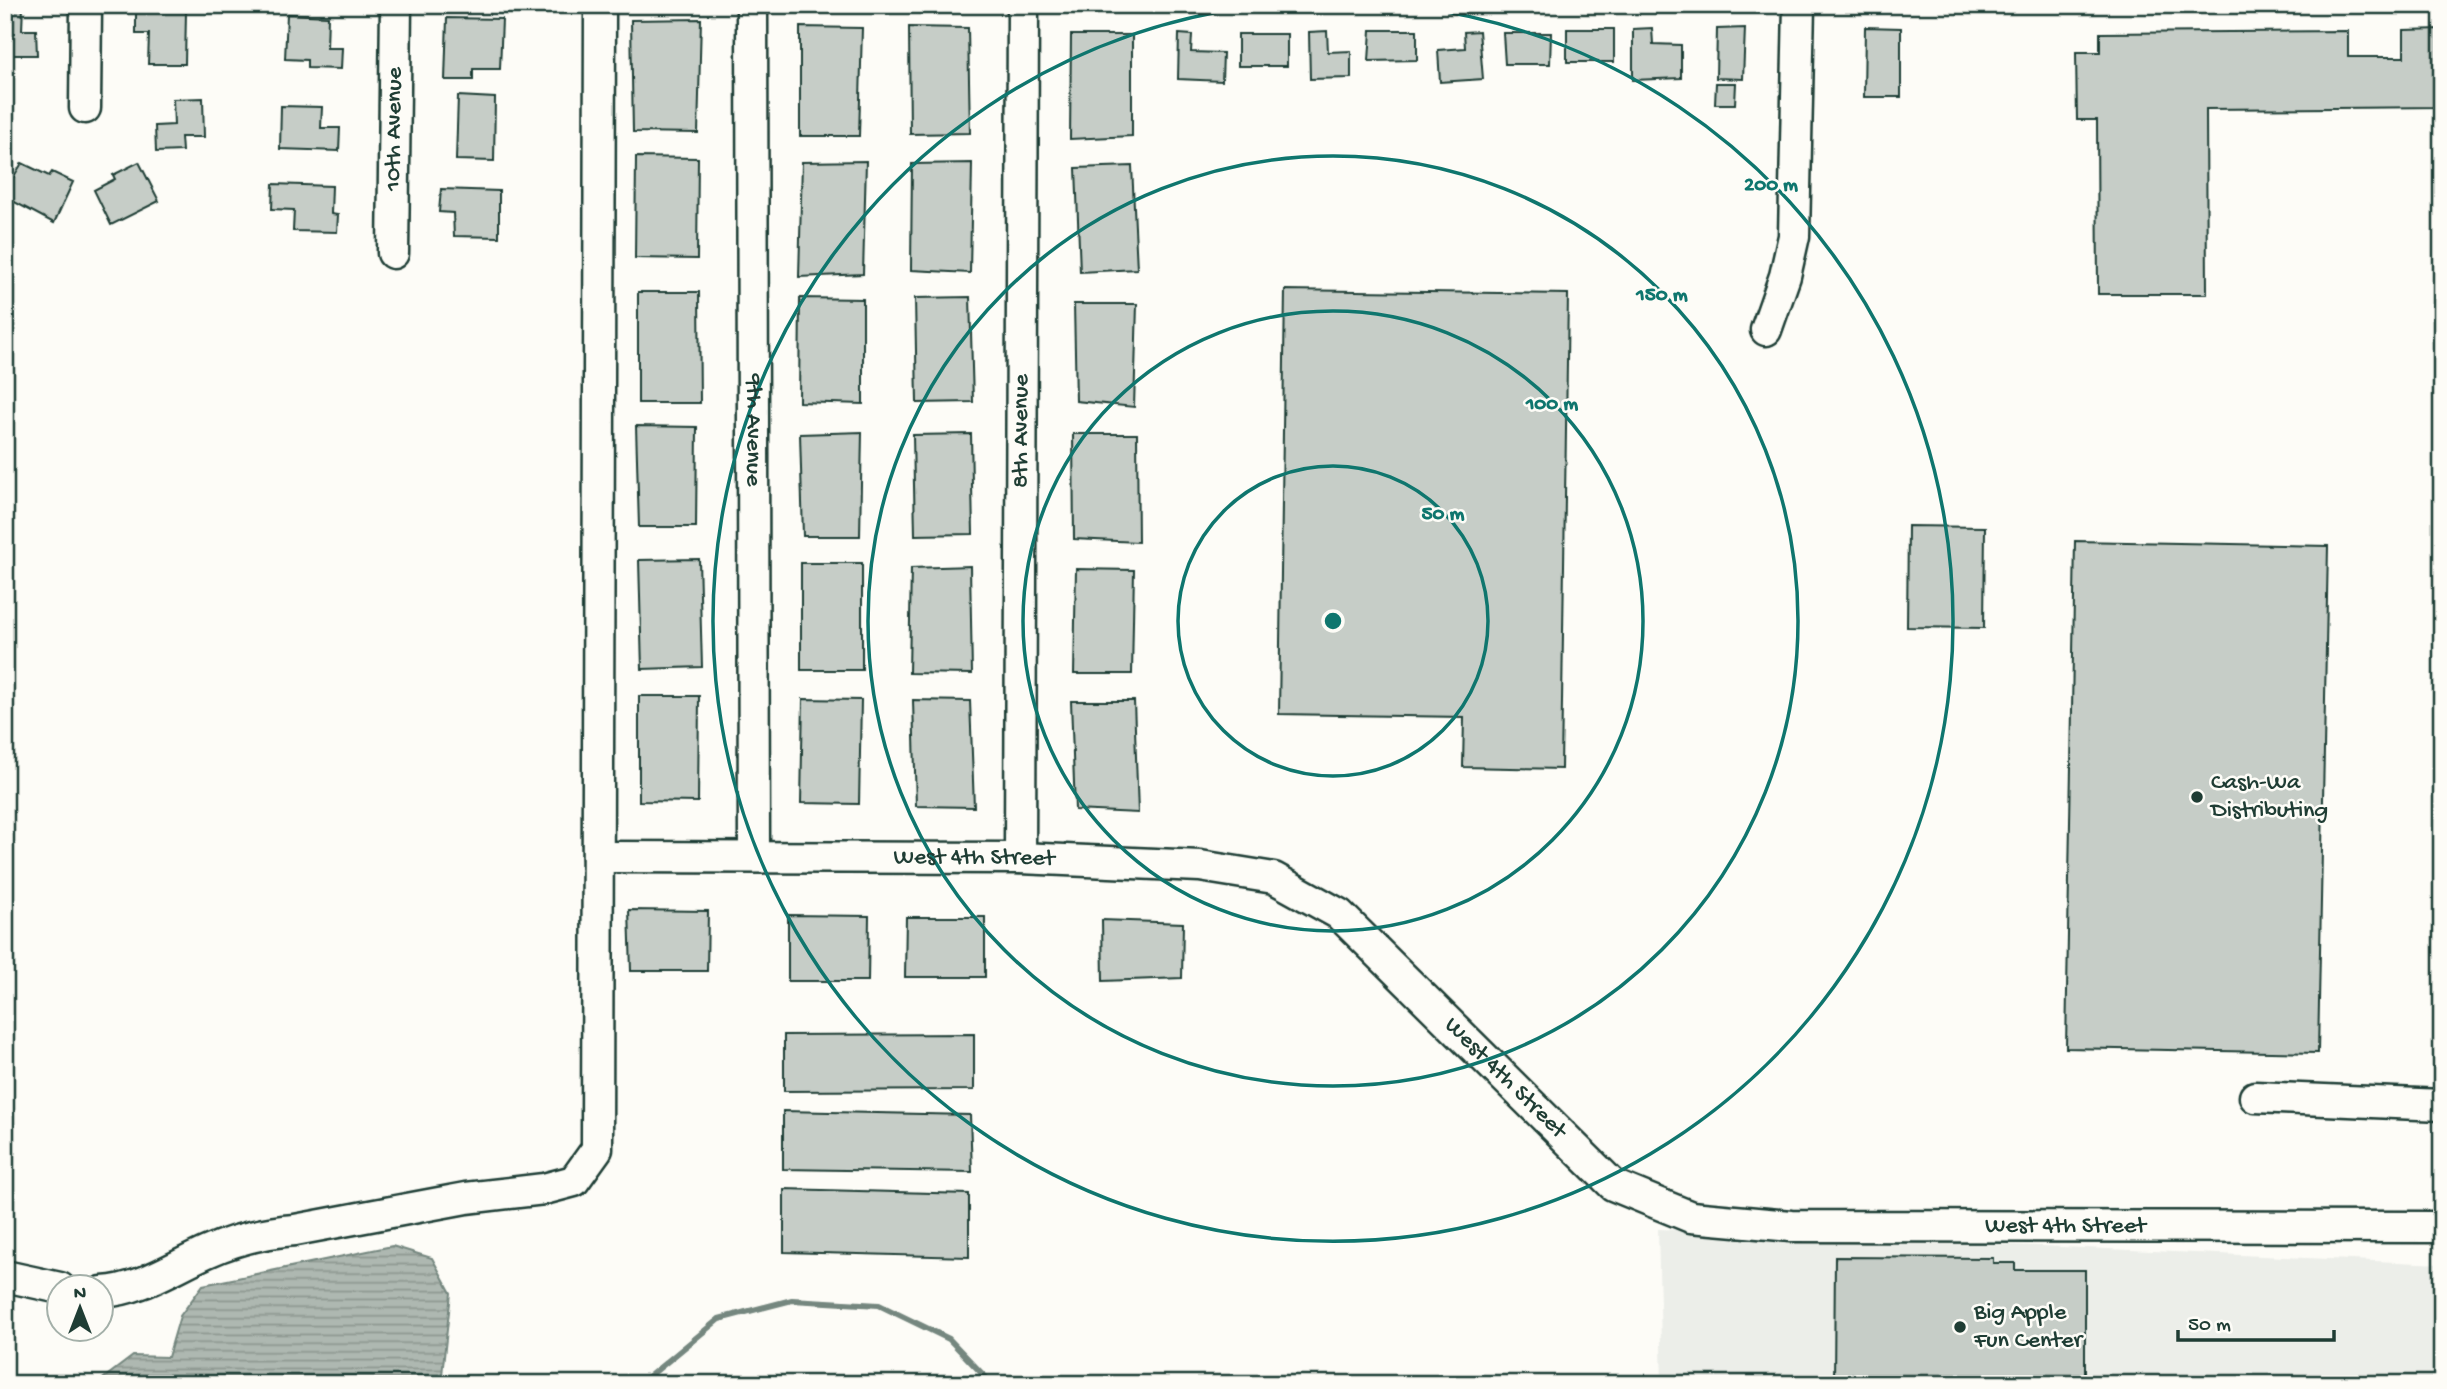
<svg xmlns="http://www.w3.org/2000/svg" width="2447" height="1389" font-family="'Gochi Hand',sans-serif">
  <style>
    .built { fill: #eceee9 }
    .water { fill: url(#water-rules); stroke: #75877f; stroke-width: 2 }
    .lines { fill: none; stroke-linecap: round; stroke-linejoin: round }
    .stream { stroke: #75877f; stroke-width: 6 }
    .building { fill: #c6cdc7; stroke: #1f3d34; stroke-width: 2 }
    .minor-casing { stroke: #1f3d34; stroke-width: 35 }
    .minor { stroke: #fdfcf7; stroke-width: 30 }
    .ring { fill: none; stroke: #0f766e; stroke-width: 3.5 }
    .poi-dot { fill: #1f3d34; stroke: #fdfcf7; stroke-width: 2.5 }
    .labels { text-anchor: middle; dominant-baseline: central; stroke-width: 5; stroke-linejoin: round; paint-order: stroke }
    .street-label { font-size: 24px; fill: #1f3d34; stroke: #fdfcf7 }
    .poi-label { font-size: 24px; fill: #1f3d34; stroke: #fdfcf7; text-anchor: start }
    .centre { fill: #0f766e; stroke: #fdfcf7; stroke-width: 3.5 }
    .ring-label { font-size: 21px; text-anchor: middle; font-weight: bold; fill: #0f766e; stroke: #fdfcf7; stroke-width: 5; stroke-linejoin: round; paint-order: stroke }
  </style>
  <defs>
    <pattern id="water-rules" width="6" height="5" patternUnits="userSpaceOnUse" patternTransform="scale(1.75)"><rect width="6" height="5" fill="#aeb8b1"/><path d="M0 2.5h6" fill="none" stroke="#8d9791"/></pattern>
  </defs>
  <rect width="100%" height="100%" fill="#fdfcf7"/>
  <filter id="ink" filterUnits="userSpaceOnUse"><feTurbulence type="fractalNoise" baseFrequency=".0143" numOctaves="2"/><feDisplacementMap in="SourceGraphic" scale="14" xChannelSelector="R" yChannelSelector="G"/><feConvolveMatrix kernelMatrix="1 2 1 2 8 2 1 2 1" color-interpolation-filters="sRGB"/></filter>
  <g filter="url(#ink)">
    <path class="built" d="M1658 1229 2442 1264V1384H1662Z"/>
    <path class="water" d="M392 1246 432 1258 451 1293 441 1384H96L133 1356 168 1357 180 1316 203 1285Z"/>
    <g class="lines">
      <path class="stream" d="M640 1384 719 1319 792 1300 879 1305 949 1339 992 1384"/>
    </g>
    <path class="building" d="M5 6H23L22 30H36L37 55H9L10 48H5Z
      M136 11H186L185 64H148L149 34H136Z
      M287 14 328 16 327 48H342L341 69 307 68V60L285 59Z
      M447 18 502 19 500 69H473V80H445Z
      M701 19 698 133 633 132 631 20Z
      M800 27 862 28 859 136H800Z
      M909 27 968 28 970 133 910 134Z
      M1865 27 1901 28V97H1864Z
      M1652 28 1653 44 1681 45V78L1633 80V29Z
      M1745 28 1743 79 1716 78 1717 29Z
      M1567 29H1614V62H1567Z
      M2442 29V107L2206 109 2207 294H2098L2097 120H2077L2076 52H2100V33L2348 31V57H2404V30Z
      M1371 30H1417V60L1369 61Z
      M1327 31 1328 52 1351 51V78L1310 79 1309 32Z
      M1479 31 1483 79 1440 82 1438 50 1465 48 1464 32Z
      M1503 33H1551L1550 64H1505Z
      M1179 34 1192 35 1191 52 1223 53 1222 81 1178 79Z
      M1238 34H1287V66H1238Z
      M1071 35H1132V136L1070 139Z
      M5 79H12L11 149H5Z
      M1716 83H1736L1735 104H1715Z
      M458 96 495 98 494 161 456 160Z
      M203 98 204 137H181L182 151 156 152 155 126 174 125 173 99Z
      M281 106 322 107 321 128H340L339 151 280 149Z
      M636 157 698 158 697 259 635 258Z
      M866 161 863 274 799 277 802 162Z
      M139 162 159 201 111 225 94 190 115 179 113 175Z
      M22 163 49 176 52 172 73 182 54 223 5 197V191Z
      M972 163 970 273 911 270 912 164Z
      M1132 166 1137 269 1080 272 1076 168Z
      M273 184 332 186 331 214 338 215 337 232 293 231 294 210 272 209Z
      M441 189 499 191V237L454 236 453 213 439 212Z
      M1285 290 1568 294 1561 769 1463 767 1464 717 1279 714Z
      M638 292H699L700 403H638Z
      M970 297 973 402 917 403 915 298Z
      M800 298 863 299V404L799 402Z
      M1074 304H1137L1134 407 1076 401Z
      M636 426 697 427 696 527H639Z
      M862 432 860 536H803L800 434Z
      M971 434 973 534 915 535 913 435Z
      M1073 434H1137L1138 542 1074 539Z
      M1908 526 1985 527 1984 628 1907 627Z
      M2075 541 2328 546 2318 1053 2066 1048Z
      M699 559 702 667 642 669 639 560Z
      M801 563H862V670H801Z
      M970 566 972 674 909 673 911 568Z
      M1076 569 1134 570 1132 674H1074Z
      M639 696H699L698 802 639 801Z
      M803 699 861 700 859 804 801 803Z
      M913 700 970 701 974 807 916 806Z
      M1071 701H1134L1138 813 1075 810Z
      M629 910 708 911 707 971H631Z
      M788 915 869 916 868 981H788Z
      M906 917H985V977H905Z
      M1102 920 1183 923 1182 978 1103 981Z
      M974 1034V1090L784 1091V1035Z
      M783 1111 970 1115 972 1172 783 1169Z
      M784 1189 969 1194V1257L784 1252Z
      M1835 1257 1993 1258V1263H2015V1270H2085V1384H1834Z"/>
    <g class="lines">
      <g class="minor-casing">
        <g id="minor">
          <path id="s1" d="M752 5 754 856"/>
          <path d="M85 108 86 5"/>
          <path id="s2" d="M393 253 396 5"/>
          <path d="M1766 330 1785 276 1794 236 1799 5"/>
          <path id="s3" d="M598 857 1020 858 1200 866 1274 878 1339 914 1613 1185 1691 1217 1791 1226 2442 1227"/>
          <path id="s4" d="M1020 858 1023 5"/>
          <path d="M2255 1097 2442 1105"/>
          <path d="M5 1276 60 1288"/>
          <path d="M102 1292C140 1290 173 1267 207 1252 234 1240 266 1232 295 1230L466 1198 544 1189 574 1181 597 1149 600 5"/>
        </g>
      </g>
      <use href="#minor" class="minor"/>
    </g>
  </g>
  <g class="ring">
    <circle cx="1333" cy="621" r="155"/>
    <circle cx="1333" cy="621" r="310"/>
    <circle cx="1333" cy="621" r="465"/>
    <path d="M1409 6A620 620 0 1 1 1257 6"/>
  </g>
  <g class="poi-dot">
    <circle cx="2197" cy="797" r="7"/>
    <circle cx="1960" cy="1327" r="7"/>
  </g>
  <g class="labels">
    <g class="street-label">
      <text stroke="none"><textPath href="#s2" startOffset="124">10th Avenue</textPath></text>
      <text stroke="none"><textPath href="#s1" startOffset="425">9th Avenue</textPath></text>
      <text stroke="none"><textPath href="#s4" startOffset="427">8th Avenue</textPath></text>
      <text stroke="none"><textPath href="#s3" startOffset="376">West 4th Street</textPath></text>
      <text stroke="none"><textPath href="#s3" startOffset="985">West 4th Street</textPath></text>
      <text stroke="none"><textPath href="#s3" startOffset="1596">West 4th Street</textPath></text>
    </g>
    <g class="poi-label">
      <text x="2211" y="783">Cash-Wa<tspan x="2211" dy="28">Distributing</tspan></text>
      <text x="1974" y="1313">Big Apple<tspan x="1974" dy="28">Fun Center</tspan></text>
    </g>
  </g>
  <circle cx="1333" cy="621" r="10" class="centre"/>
  <g class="ring-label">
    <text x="1771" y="190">200 m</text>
    <text x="1662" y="300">150 m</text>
    <text x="1552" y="409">100 m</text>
    <text x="1443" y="519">50 m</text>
  </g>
  <rect width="2447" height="1389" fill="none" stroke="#fdfcf7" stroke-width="28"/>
  <rect x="14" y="14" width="2419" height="1361" fill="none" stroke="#1f3d34" stroke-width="2.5" filter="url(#ink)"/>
  <g transform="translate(80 1308)"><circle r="33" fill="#fdfcf7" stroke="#a4b0a9" stroke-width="2"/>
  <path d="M0-5L12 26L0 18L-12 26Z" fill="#1f3d34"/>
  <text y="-10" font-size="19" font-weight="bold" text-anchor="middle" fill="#1f3d34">N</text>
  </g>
  <path d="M2178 1330v10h156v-10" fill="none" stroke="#1f3d34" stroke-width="3.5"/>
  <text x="2188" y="1330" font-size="21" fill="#1f3d34" stroke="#fdfcf7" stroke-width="5" paint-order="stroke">50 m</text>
</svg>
